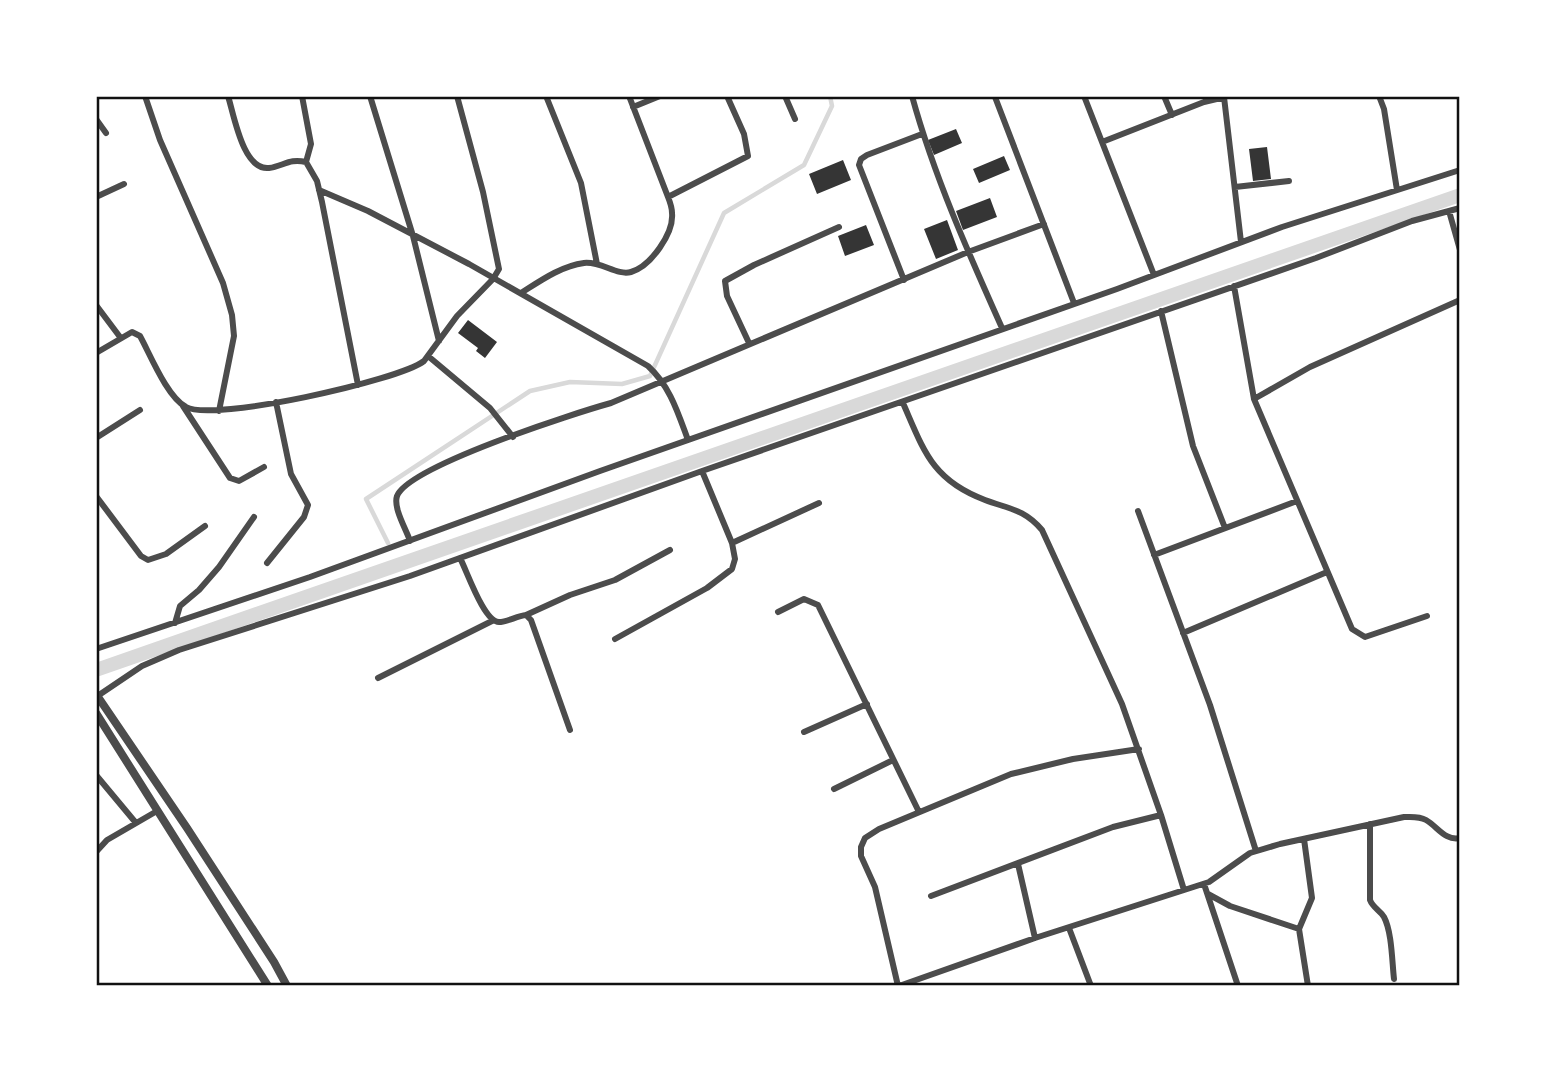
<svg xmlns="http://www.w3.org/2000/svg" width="1556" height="1082" font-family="'Noto Serif',serif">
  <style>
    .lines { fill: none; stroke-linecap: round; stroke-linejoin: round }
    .stream { stroke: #d9d9d9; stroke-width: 4.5 }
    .canal { stroke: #d9d9d9; stroke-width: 14 }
    .building { fill: #353535 }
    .minor { stroke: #4c4c4c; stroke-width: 6 }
    .tertiary { stroke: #4c4c4c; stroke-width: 8 }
    .neatline { fill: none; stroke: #111; stroke-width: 2.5 }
  </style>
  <rect width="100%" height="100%" fill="#fff"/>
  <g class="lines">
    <path class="stream" d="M388 543 366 499 530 391 570 382 622 384 650 376 724 213 804 165 832 106 830 96"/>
    <path class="canal" d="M96 670 1460 195"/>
  </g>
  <path class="building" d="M956 129 962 143 934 155 928 140Z
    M1267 147 1271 179 1253 181 1249 149Z
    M1004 156 1010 170 979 183 973 169Z
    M843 160 851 180 817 194 809 174Z
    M990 198 997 217 963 230 956 211Z
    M947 220 958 250 936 259 924 229Z
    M866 225 874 245 845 256 838 236Z
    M468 320 497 342 485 358 476 351 478 348 458 333Z"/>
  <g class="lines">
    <path class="minor" d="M145 96 160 140 223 283 232 315 234 336 219 411
      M228 96C234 115 243 171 269 168 284 166 289 158 306 162L317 181 322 202 358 385
      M302 96 311 144 306 162
      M370 96 413 236 439 341
      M546 96 581 183 597 264
      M785 96 795 119
      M912 96C934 176 968 252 1002 328
      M1084 96 1154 275
      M1164 96 1172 115
      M1379 96 1384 109 1397 190
      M995 97 1074 303
      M1224 97 1241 242
      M633 107 660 96
      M96 119 106 133
      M1102 142 1204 102 1225 97
      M1235 187 1289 181
      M319 190 368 211 469 264 648 366C670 386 678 413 688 440
      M96 197 124 184
      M668 197 748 156 744 134 727 96
      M1449 211 1460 250
      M904 280 859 165 861 159 867 155 922 134
      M1234 286 1254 399 1352 629 1365 637 1427 616
      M521 293C540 281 561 266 584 263 601 261 617 276 631 272 651 266 674 233 672 213 672 207 670 202 668 197L629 96
      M96 305 120 337
      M1161 311 1193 446 1225 528
      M749 343 727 296 725 281 754 265 839 227
      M96 353 132 332 140 336C150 354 167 397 186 407 213 422 398 381 424 361L457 316 493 279 499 269 483 192 457 96
      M428 356 490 408 513 437
      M1254 399 1310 367 1460 300
      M903 403C924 451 932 480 985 500 1009 509 1024 509 1042 530L1122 704 1161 815 1184 890
      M183 406 230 478 239 481 264 467
      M96 438 140 410
      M96 496 141 556 148 560 166 554 205 526
      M1138 511 1210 705 1256 851
      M410 541C406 529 393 508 397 496 409 466 575 413 611 403L968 252 1044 224
      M732 543 819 503
      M1154 555 1297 501
      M460 558C467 571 484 622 499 622 507 622 517 616 526 615L531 620 570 730
      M267 563 304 517 308 505 291 474 276 402
      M778 612 804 599 818 605 919 812
      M526 615 570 595 615 580 670 550
      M175 623 180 606 199 590 219 567 254 517
      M1183 633 1327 572
      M615 639 707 588 732 569 735 559 732 543 702 471
      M96 649 310 577 600 471 1117 289 1282 227 1460 170
      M378 678 492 621
      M96 697 142 666 179 650 410 576 702 471 1316 258 1412 221 1460 208
      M804 732 867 704
      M96 775 136 823
      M834 789 893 760
      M1370 824V900C1373 908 1380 910 1384 917 1392 932 1392 962 1394 979
      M1304 839 1312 898 1299 929 1308 986
      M96 852 107 840 157 811
      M1018 864 1035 938
      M1204 884 1238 986
      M1208 894 1230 906 1299 929
      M931 896 1113 827 1161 815
      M1069 928 1091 986
      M898 986 875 887 861 856V847L865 838 879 829 1011 774 1073 759 1139 749
      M899 986 1035 938 1209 882 1250 853 1280 844 1404 817C1412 817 1419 816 1426 820 1438 827 1445 841 1460 838"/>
    <path class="tertiary" d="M96 694 187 828 274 962 287 986
      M96 713 268 986"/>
  </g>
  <rect width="1556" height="1082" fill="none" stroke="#ffffff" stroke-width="196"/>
  <rect x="98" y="98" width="1360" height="886" class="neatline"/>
</svg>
